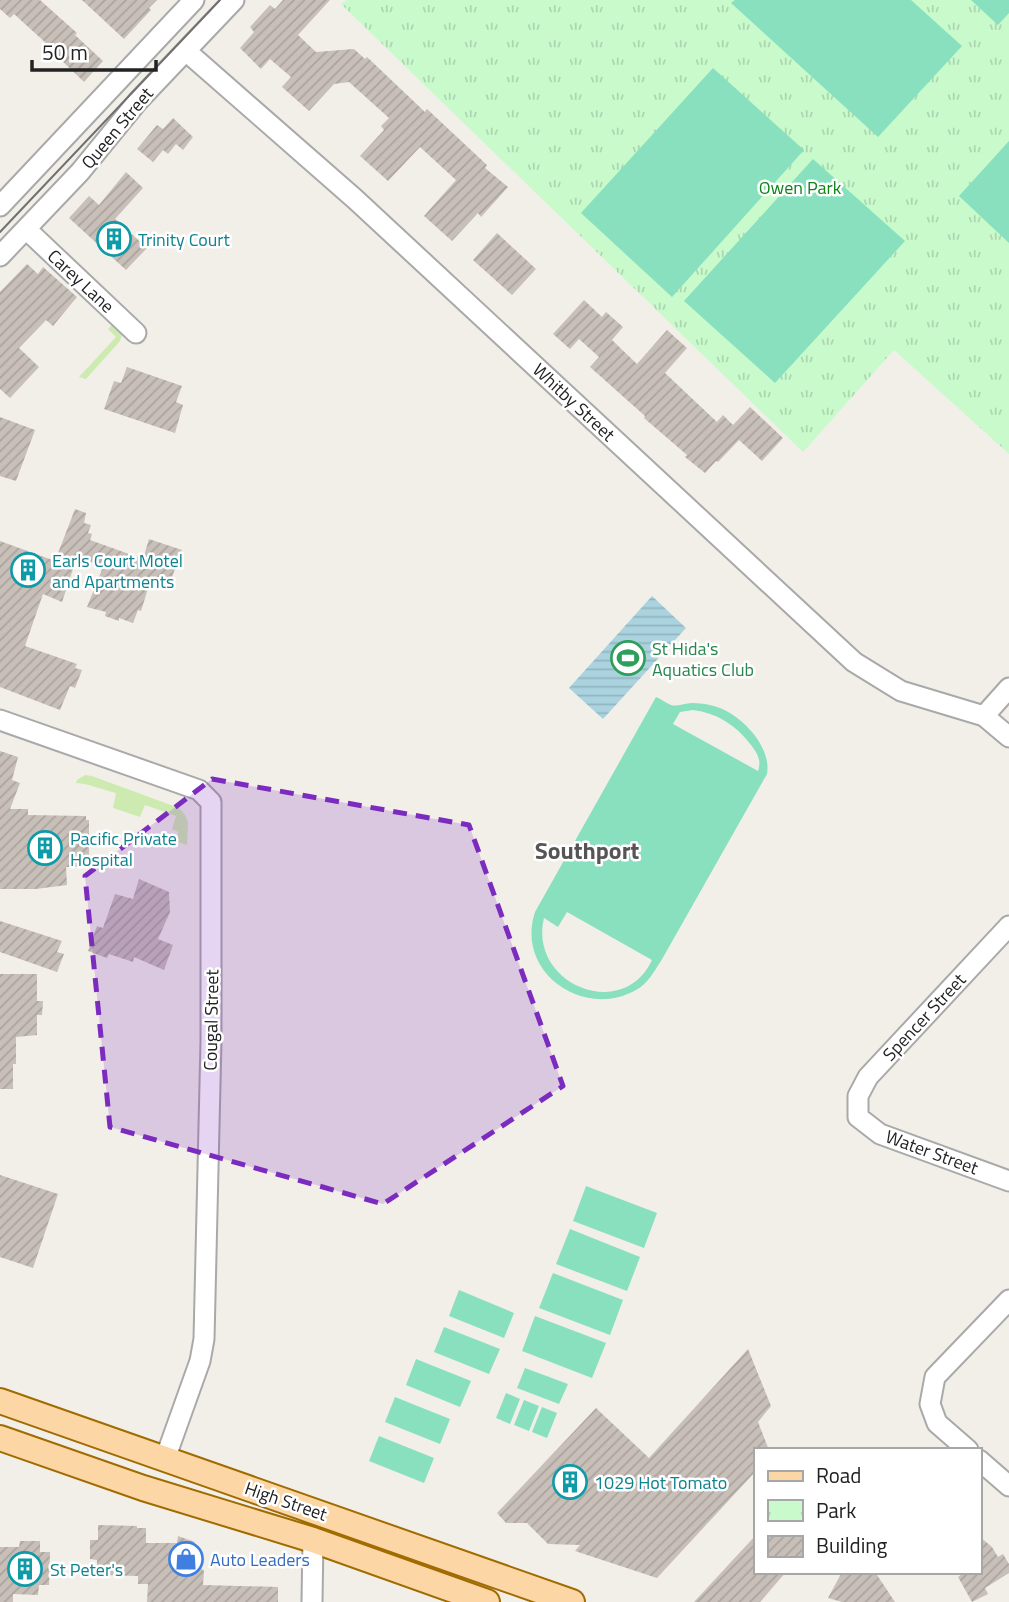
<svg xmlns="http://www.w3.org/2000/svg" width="1009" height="1602" font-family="'Titillium Web',sans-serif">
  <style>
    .grass { fill: #cdebb0 }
    .park { fill: url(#park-tufts) }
    .pitch { fill: #88e0be; fill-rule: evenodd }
    .water { fill: url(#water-rules) }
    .building { fill: url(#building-hatch) }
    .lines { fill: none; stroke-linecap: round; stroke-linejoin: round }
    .minor-casing { stroke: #a9a9a9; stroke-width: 23 }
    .major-casing { stroke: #a06b00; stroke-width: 28 }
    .minor { stroke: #fff; stroke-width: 19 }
    .major { stroke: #fcd6a4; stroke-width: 24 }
    .tram { stroke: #707070; stroke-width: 2 }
    .marked { fill: #7b2cbf; fill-opacity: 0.2; stroke: #7b2cbf; stroke-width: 5; stroke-dasharray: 14 9; stroke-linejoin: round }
    .labels { text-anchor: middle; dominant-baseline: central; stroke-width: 5; stroke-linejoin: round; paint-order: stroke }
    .street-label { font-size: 18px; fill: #222; stroke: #fff }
    .park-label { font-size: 18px; fill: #0c8416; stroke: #fff }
    .culture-label { font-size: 18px; fill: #0d838f; stroke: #fff; text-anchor: start }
    .leisure-label { font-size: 18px; fill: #27864d; stroke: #fff; text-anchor: start }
    .shop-label { font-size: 18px; fill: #366cbe; stroke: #fff; text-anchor: start }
    .district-label { font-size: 24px; font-weight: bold; fill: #555; stroke: #fff }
  </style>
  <defs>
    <pattern id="park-tufts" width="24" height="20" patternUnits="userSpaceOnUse" patternTransform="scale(1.75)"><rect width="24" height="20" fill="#c8facc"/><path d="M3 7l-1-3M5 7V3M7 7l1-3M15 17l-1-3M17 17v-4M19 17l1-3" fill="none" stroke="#acd6af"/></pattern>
    <pattern id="water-rules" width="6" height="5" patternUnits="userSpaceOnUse" patternTransform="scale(1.75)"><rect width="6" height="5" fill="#aad3df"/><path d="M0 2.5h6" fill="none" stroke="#92b5bf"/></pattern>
    <pattern id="building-hatch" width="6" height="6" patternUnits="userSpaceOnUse" patternTransform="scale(1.75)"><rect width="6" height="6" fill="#c7bfb8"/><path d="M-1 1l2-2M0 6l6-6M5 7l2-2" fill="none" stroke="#aba49e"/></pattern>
  </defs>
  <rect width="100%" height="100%" fill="#f2efe9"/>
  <path class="grass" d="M112 325 122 335 120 341 86 379 79 377 116 337 108 329Z
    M85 775 92 776 179 808 185 815 188 822 187 845 178 842V832L172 829 176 816 145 805 140 817 113 808 116 793C103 790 90 784 76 783L77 780Z"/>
  <path class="park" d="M347 0H1009V454L894 350 803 452 341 4Z"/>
  <path class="pitch" d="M735 0H911L962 46 878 137 731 3Z
    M971 0H1009V13L998 25Z
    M713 68 804 150 672 297 581 213Z
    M1009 141V243L959 196Z
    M813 159 905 241 775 383 684 301Z
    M656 697C661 699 666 703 671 705 677 707 685 703 692 703 699 703 707 704 714 706 740 713 772 746 767 774L661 961C654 971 648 984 636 990 583 1020 515 972 535 912ZM693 710C717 713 736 725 751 745 754 749 758 754 759 760 760 762 759 770 758 771L673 724 680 712ZM567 912 652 960C623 1023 528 984 544 918L558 927Z
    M586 1186 657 1213 644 1248 573 1221Z
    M570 1229 640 1257 627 1291 556 1264Z
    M553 1273 623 1300 610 1335 539 1308Z
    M459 1290 514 1313 504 1338 449 1316Z
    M535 1316 606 1343 592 1378 522 1351Z
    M444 1327 500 1349 489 1374 434 1352Z
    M416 1359 471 1381 460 1407 406 1385Z
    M525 1368 568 1384 559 1404 517 1388Z
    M506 1393 520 1399 510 1424 496 1418Z
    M395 1397 450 1419 440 1444 385 1422Z
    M524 1400 539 1406 529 1431 514 1425Z
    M542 1407 557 1413 547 1438 532 1432Z
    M379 1436 434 1458 424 1483 369 1461Z"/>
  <path class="water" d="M652 596 686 628 603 719 569 688Z"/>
  <path class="building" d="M0 0H40L77 33 75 35 103 61 84 82 56 55 58 54 14 14 10 18 0 9Z
    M82 0H157L149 8 151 10 124 39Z
    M283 0H330L298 35 316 52 354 49 365 59 367 57 425 112 427 109 487 165 485 168 508 187 481 217 478 213 452 241 424 216 456 180 420 147 388 181 360 156 384 130 381 126 389 118 349 82 334 84 309 111 282 87 291 77 270 59 261 69 240 48 254 32 250 27 270 5 275 9Z
    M173 118 193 137 183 150 176 144 168 154 163 150 153 162 137 149 157 125 163 129Z
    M126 172 143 188 115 219 147 248 126 270 69 218 89 196 99 205Z
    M497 233 536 269 512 295 473 260Z
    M27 264 38 274 43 267 77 297 53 326 46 320 19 348 39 367 10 398 0 389V292Z
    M584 300 602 317 606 312 623 327 612 340 637 364 667 330 687 348 665 373 717 422 723 415 733 425 750 407 783 438 762 461 739 440 718 462 716 461 705 473 685 457 687 455 644 418 645 416 590 367 599 357 579 339 570 349 553 334Z
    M127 367 182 386 176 402 183 405 175 433 104 409 114 381 121 383Z
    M0 417 35 430 16 481 0 476Z
    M75 509 86 513 84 523 91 525 88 533 92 534 90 540 143 559 149 539 182 550 168 588 150 582 141 611 138 610 133 623 119 618V621L105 616 106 612 87 607 103 567 77 557 62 602 43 594 25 646 77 664 75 668 82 670 75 688 70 686 60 710 0 687V541L55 561Z
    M0 751 18 757 12 780 20 783 10 809H28V815L86 816V820H89V867H66L67 885 36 889H0Z
    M139 879 169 892 170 912 158 939 173 945 164 970 134 957 133 962 109 954 107 958 88 951 97 926 103 928 115 894 133 899Z
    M0 921 62 941 57 952 64 954 57 972 0 952Z
    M0 974H37V1001H43L42 1015H37V1035L16 1037V1064H13V1089H0Z
    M0 1175 58 1194 33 1268 0 1257Z
    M748 1349 771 1406 758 1422 769 1450H755V1472L657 1578 575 1551 580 1545 548 1544 527 1523H506L497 1513 596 1408 649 1458Z
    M98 1525 137 1526V1528H146V1543H177L178 1536 195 1542V1562L204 1571 203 1585 278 1587V1602H147L148 1584H138V1576L102 1575V1565H97V1560L90 1559V1540H98Z
    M755 1536V1572H786L760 1602H694Z
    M979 1536 992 1547 998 1557 1003 1554 1009 1564V1573L985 1588 988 1594 972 1602 958 1577 965 1572H979Z
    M20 1541H40V1552H50L49 1585H39L38 1595 13 1594V1602H0V1547H19Z
    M842 1572H870L877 1575 895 1602H842L828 1598Z"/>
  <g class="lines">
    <g class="minor-casing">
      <path id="minor" d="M186 51 355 199 854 662 901 691 984 716 1009 737
        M0 206 194 0
        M26 229 136 333
        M0 256 80 172 138 101 234 0
        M984 716 1009 688
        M0 720 199 790 211 802V1041L204 1339 200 1361 165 1459
        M1009 926 868 1077 858 1096V1117L880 1134 1009 1181
        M968 1450 937 1423 930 1404 935 1377 1009 1300
        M979 1460 1009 1486
        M312 1602 313 1540"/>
    </g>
    <g class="major-casing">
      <path id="major" d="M0 1401 572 1602
        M0 1438 143 1488 313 1540 487 1602"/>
    </g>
    <use href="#minor" class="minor"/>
    <use href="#major" class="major"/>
    <path class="tram" d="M0 232 220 0"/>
  </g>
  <path class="marked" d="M212 779 469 825 563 1086 383 1204 110 1127 85 876Z"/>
  <defs>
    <g id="building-ring" transform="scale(1.75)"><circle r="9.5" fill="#fff" stroke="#0f9aa8" stroke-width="1.5"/><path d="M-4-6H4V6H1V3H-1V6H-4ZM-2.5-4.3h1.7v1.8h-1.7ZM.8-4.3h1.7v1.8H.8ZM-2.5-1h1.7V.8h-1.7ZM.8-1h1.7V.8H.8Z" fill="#0f9aa8"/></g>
    <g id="stadium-ring" transform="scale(1.75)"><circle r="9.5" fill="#fff" stroke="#2e9e5b" stroke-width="1.5"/><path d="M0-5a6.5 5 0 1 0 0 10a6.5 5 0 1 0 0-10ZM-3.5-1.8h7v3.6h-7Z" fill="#2e9e5b"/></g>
    <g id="shop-ring" transform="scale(1.75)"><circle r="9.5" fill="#fff" stroke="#3f7fe0" stroke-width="1.5"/><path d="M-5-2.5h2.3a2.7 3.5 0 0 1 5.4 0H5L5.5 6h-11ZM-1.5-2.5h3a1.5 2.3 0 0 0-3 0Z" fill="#3f7fe0"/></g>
  </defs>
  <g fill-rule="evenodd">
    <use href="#building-ring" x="114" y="239"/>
    <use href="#building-ring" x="28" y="570"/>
    <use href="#stadium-ring" x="628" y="658"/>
    <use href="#building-ring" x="45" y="848"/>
    <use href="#building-ring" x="570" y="1482"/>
    <use href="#shop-ring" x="186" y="1559"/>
    <use href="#building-ring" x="25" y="1569"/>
  </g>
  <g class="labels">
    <g class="street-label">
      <text transform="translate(117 128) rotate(-50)">Queen Street</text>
      <text transform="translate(81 281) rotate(43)">Carey Lane</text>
      <text transform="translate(574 402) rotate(43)">Whitby Street</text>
      <text transform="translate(924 1017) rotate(-47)">Spencer Street</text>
      <text transform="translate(211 1020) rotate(-89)">Cougal Street</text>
      <text transform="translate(932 1152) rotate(20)">Water Street</text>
      <text transform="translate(286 1501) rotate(19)">High Street</text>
    </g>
    <g class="park-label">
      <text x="800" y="187">Owen Park</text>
    </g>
    <g class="culture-label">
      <text x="138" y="239">Trinity Court</text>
      <text x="52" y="560">Earls Court Motel<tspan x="52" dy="21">and Apartments</tspan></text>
      <text x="70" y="838">Pacific Private<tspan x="70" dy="21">Hospital</tspan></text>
      <text x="594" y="1482">1029 Hot Tomato</text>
      <text x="50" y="1569">St Peter's</text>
    </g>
    <g class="leisure-label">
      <text x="652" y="648">St Hida's<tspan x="652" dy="21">Aquatics Club</tspan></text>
    </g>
    <g class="shop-label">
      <text x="210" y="1559">Auto Leaders</text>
    </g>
    <g class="district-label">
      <text x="587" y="850">Southport</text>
    </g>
  </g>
  <rect x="754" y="1448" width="228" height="126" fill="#ffffff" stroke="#a7a7a7" stroke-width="2"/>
  <rect x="768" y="1471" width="35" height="10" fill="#fcd6a4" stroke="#a7a7a7" stroke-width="2"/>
  <text x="816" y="1483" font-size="21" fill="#222222">Road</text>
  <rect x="768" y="1500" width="35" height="21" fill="url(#park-tufts)" stroke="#a7a7a7" stroke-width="2"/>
  <text x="816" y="1518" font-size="21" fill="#222222">Park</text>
  <rect x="768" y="1536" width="35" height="21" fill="url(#building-hatch)" stroke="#a7a7a7" stroke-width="2"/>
  <text x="816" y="1553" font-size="21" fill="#222222">Building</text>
  <path d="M32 60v10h124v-10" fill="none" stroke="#222222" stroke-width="3.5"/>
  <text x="42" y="60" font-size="21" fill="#222222" stroke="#ffffff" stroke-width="5" paint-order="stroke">50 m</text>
</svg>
